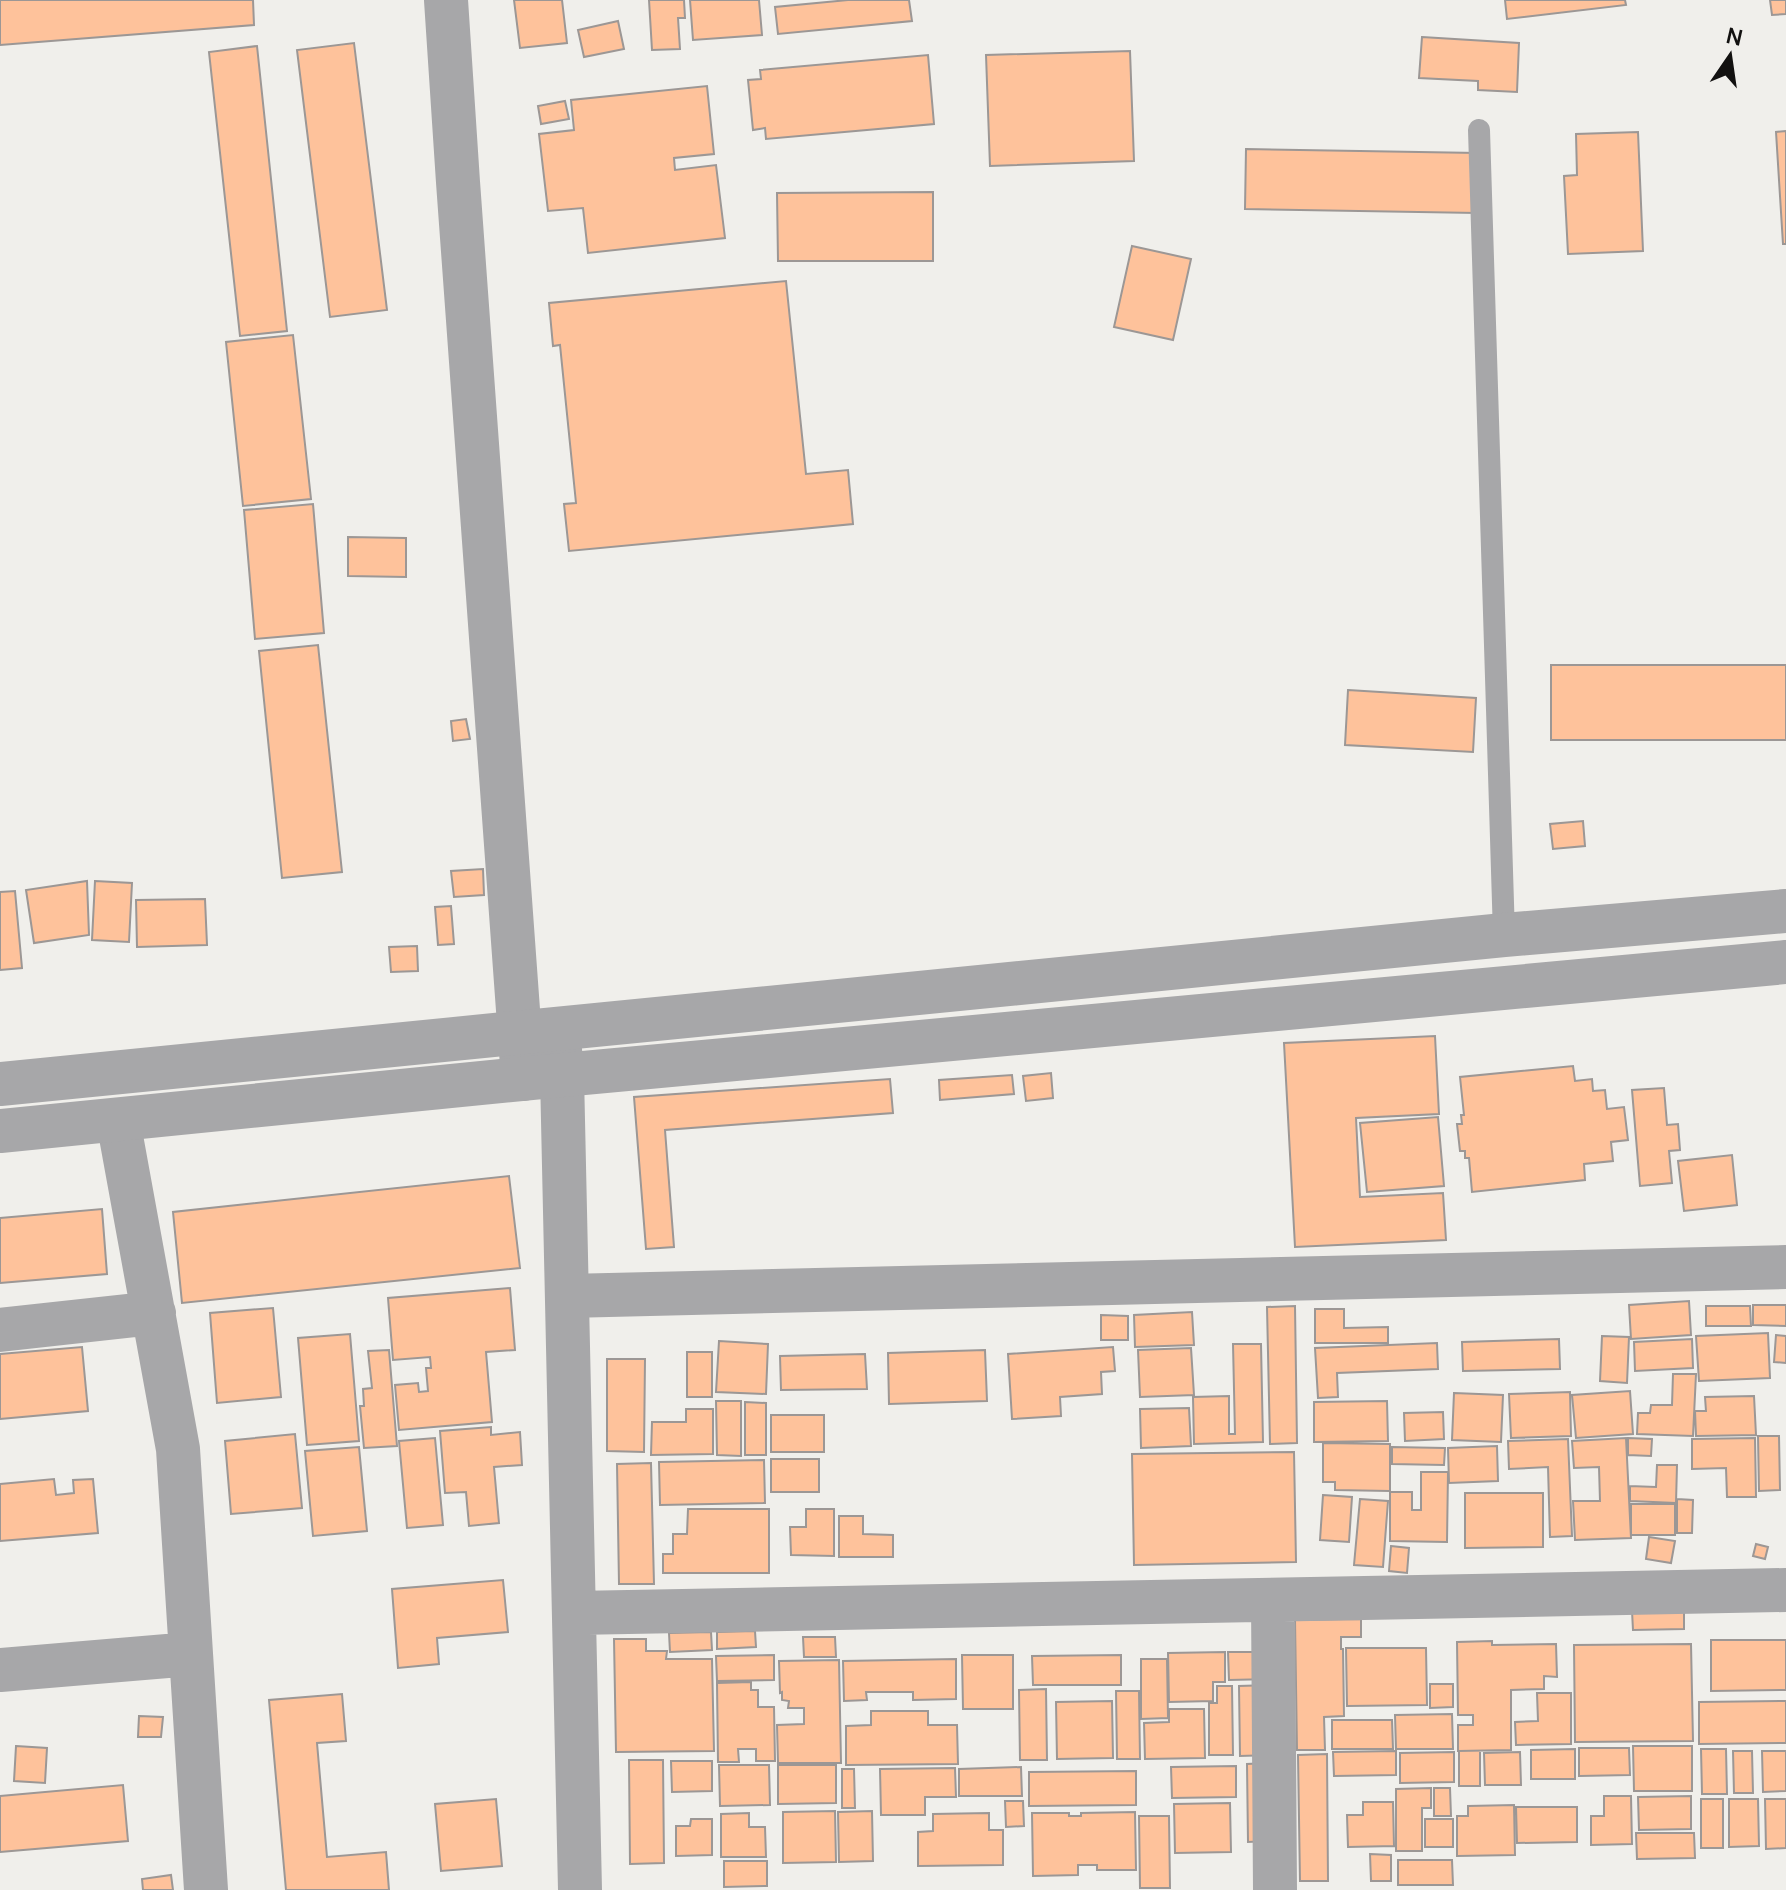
<svg xmlns="http://www.w3.org/2000/svg" width="1786" height="1890" font-family="Manrope,sans-serif">
  <style>
    .building { fill: #fec29b; stroke: #9c9795; stroke-width: 2 }
    .lines { fill: none; stroke-linecap: round; stroke-linejoin: round }
    .service { stroke: #a7a7a9; stroke-width: 22 }
    .minor { stroke: #a7a7a9; stroke-width: 44 }
    .tertiary { stroke: #a7a7a9; stroke-width: 44 }
  </style>
  <rect width="100%" height="100%" fill="#f0efeb"/>
  <path class="building" d="M0 0H253L254 25 0 45Z
    M514 0H562L567 43 520 48Z
    M649 0H684L685 18H678L680 49 652 50Z
    M690 0H759L762 35 693 40Z
    M848 0H909L912 21 778 34 775 7Z
    M1505 0H1625L1626 5 1507 19Z
    M1770 0H1786V14L1772 15Z
    M618 21 624 49 584 57 578 30Z
    M1422 37 1519 43 1517 92 1478 90V81L1419 78Z
    M354 43 387 310 330 317 297 50Z
    M257 46 287 331 240 336 209 52Z
    M1130 51 1134 161 990 166 986 55Z
    M928 55 934 124 766 139 765 128 753 130 748 80 761 79 760 70Z
    M707 86 714 154 674 158 675 170 716 165 725 238 588 253 583 208 548 211 539 134 574 130 571 100Z
    M565 101 569 119 541 124 538 106Z
    M1786 131V244H1783L1776 132Z
    M1638 132 1643 251 1568 254 1564 176 1577 175 1576 134Z
    M1246 149 1478 153 1477 213 1245 209Z
    M933 192V261H778L777 193Z
    M1132 246 1191 259 1173 340 1114 327Z
    M786 281 806 474 848 470 853 524 569 551 564 504 576 503 560 345 553 346 549 303Z
    M293 335 311 499 243 506 226 342Z
    M313 504 324 633 255 639 244 510Z
    M348 537 406 538V577L348 576Z
    M318 645 342 872 282 878 259 651Z
    M1551 665H1786V740H1551Z
    M1348 690 1476 698 1473 752 1345 745Z
    M466 719 470 739 453 741 451 721Z
    M1583 821 1585 846 1553 849 1550 824Z
    M483 869 484 895 454 897 451 871Z
    M87 881 89 935 34 943 26 890Z
    M95 881 132 883 129 942 92 940Z
    M15 891 22 968 0 970V892Z
    M205 899 207 945 137 947 136 900Z
    M451 906 454 944 438 945 435 907Z
    M417 946 418 971 391 972 389 947Z
    M1435 1036 1439 1114 1356 1118 1360 1197 1443 1193 1446 1240 1295 1247 1284 1043Z
    M1573 1066 1575 1081 1592 1079 1593 1091 1605 1090 1607 1109 1624 1107 1628 1140 1611 1142 1613 1161 1584 1164 1585 1180 1472 1192 1469 1158H1465V1151H1460L1457 1124H1462L1461 1115H1464L1460 1077Z
    M1051 1073 1053 1098 1026 1101 1023 1076Z
    M1012 1075 1014 1094 940 1100 939 1080Z
    M890 1079 893 1113 665 1130 674 1247 646 1249 634 1097Z
    M1664 1088 1667 1125 1678 1124 1680 1150 1669 1151 1672 1183 1640 1186 1632 1090Z
    M1438 1117 1444 1186 1367 1192 1360 1123Z
    M1732 1155 1737 1205 1684 1211 1678 1161Z
    M509 1176 520 1268 182 1303 173 1212Z
    M102 1209 107 1274 0 1283V1218Z
    M510 1288 515 1350 486 1352 492 1422 399 1430 395 1385 418 1383 419 1392 428 1391 426 1368H431L430 1357 393 1360 388 1298Z
    M1689 1301 1691 1335 1631 1339 1629 1305Z
    M1753 1305H1786V1326L1753 1325Z
    M1295 1306 1297 1443 1270 1444 1267 1307Z
    M1706 1306H1750L1751 1326H1706Z
    M273 1308 281 1397 217 1403 210 1313Z
    M1315 1309H1344V1328L1388 1327V1343H1315Z
    M1192 1312 1194 1345 1135 1347 1134 1315Z
    M1101 1315 1128 1316V1340H1101Z
    M1768 1333 1770 1378 1699 1381 1696 1336Z
    M350 1334 359 1441 307 1445 298 1338Z
    M1776 1335 1786 1336V1363L1774 1362Z
    M1602 1336 1629 1337 1627 1383 1600 1381Z
    M1559 1339 1560 1369 1463 1371 1462 1342Z
    M1692 1339 1693 1368 1635 1371 1634 1342Z
    M719 1341 768 1344 766 1394 716 1392Z
    M1437 1343 1438 1369 1337 1373 1338 1397 1318 1398 1315 1348Z
    M1233 1344H1261L1263 1442 1194 1444 1193 1397 1229 1396V1434H1235Z
    M82 1347 88 1411 0 1419V1354Z
    M1113 1347 1115 1371 1101 1372 1102 1394 1060 1397 1061 1416 1012 1419 1008 1354Z
    M1191 1348 1194 1395 1140 1397 1138 1350Z
    M389 1350 397 1446 364 1448 360 1406H364L363 1389 372 1388 368 1351Z
    M985 1350 987 1401 889 1404 888 1353Z
    M687 1352H712V1397H687Z
    M865 1354 867 1389 781 1390 780 1356Z
    M607 1359H645L644 1452 607 1451Z
    M1673 1374H1696L1693 1436 1637 1434 1638 1413H1650L1651 1405H1672Z
    M1630 1391 1633 1434 1576 1438 1572 1395Z
    M1570 1392 1571 1436 1511 1438 1509 1394Z
    M1454 1393 1503 1395 1501 1442 1452 1440Z
    M1754 1396 1756 1435 1696 1436 1695 1411H1706L1705 1397Z
    M716 1401H741V1456L717 1455Z
    M1387 1401 1388 1441 1314 1442V1402Z
    M745 1402 766 1403V1455H745Z
    M1189 1408 1191 1446 1141 1448 1140 1409Z
    M686 1409H713V1454L651 1455 652 1422H686Z
    M1443 1412 1444 1439 1405 1441 1404 1413Z
    M771 1415H824V1452H771Z
    M491 1427V1435L520 1432 522 1465 494 1467 499 1523 469 1526 466 1492 445 1493 440 1431Z
    M295 1434 302 1508 231 1514 225 1441Z
    M1758 1436H1779L1780 1490 1759 1491Z
    M435 1438 443 1525 407 1528 399 1441Z
    M1626 1438 1631 1538 1575 1540 1573 1501H1600L1599 1467 1574 1468 1572 1441Z
    M1628 1438 1652 1439 1651 1456 1628 1455Z
    M1755 1438 1756 1497H1727L1726 1468 1692 1469V1439Z
    M1568 1439 1572 1536 1550 1537 1548 1467 1509 1469 1508 1441Z
    M1323 1443 1390 1444V1491L1335 1490V1482H1323Z
    M1497 1446 1498 1481 1449 1483 1448 1448Z
    M359 1447 367 1531 313 1536 305 1451Z
    M1392 1447 1445 1448 1444 1465 1392 1464Z
    M1294 1452 1296 1562 1134 1565 1132 1454Z
    M771 1459H819V1492H771Z
    M764 1460 765 1503 660 1505 659 1462Z
    M651 1463 654 1584H619L617 1464Z
    M1657 1465H1677L1676 1503 1630 1501V1486L1656 1487Z
    M1421 1472H1448L1447 1542 1390 1541V1492H1412V1510H1421Z
    M54 1479 56 1495 74 1493 73 1480 93 1479 98 1533 0 1541V1484Z
    M1465 1493H1543V1547L1465 1548Z
    M1323 1495 1352 1497 1349 1542 1320 1540Z
    M1360 1499 1388 1501 1383 1567 1354 1565Z
    M1677 1499 1693 1500 1692 1533H1677Z
    M1631 1504H1675V1535H1631Z
    M688 1509H769V1573H663V1554H673V1534H687Z
    M806 1509H834V1556L791 1555 790 1527H806Z
    M839 1516H863V1534L893 1535V1557H839Z
    M1649 1537 1675 1541 1671 1563 1646 1559Z
    M1756 1544 1768 1547 1765 1559 1753 1556Z
    M1391 1546 1409 1548 1407 1573 1389 1571Z
    M503 1580 508 1632 437 1638 439 1664 398 1668 392 1589Z
    M1632 1611H1684V1629L1633 1630Z
    M1361 1619V1637H1341V1649H1343L1344 1716 1324 1717 1325 1750H1297L1295 1620Z
    M755 1631 756 1647 717 1649V1632Z
    M711 1632 712 1650 670 1652 669 1633Z
    M803 1637H835L836 1657H804Z
    M614 1639H646V1651H667L666 1659H712L714 1751 616 1752Z
    M1711 1640H1786V1690L1711 1691Z
    M1492 1641V1645L1556 1644 1557 1677 1544 1676V1689L1511 1690V1750L1458 1751V1725H1473V1715H1458L1457 1642Z
    M1691 1644 1693 1741 1575 1742 1574 1645Z
    M1346 1648H1426L1427 1705 1347 1706Z
    M1225 1652V1682H1213V1701L1169 1702 1168 1653Z
    M1228 1652H1276V1679L1229 1680Z
    M774 1655V1680L717 1681 716 1656Z
    M962 1655H1013V1709H963Z
    M1121 1655V1685H1033L1032 1656Z
    M956 1659V1699L913 1700V1692H866L867 1700 844 1701 843 1661Z
    M1141 1659H1167L1168 1718 1141 1719Z
    M839 1660 841 1763H778L777 1725 804 1724V1708H788L789 1701 782 1700V1692L780 1693 779 1661Z
    M751 1682V1690H758V1707H774L775 1761H756V1749H738L739 1762H718L717 1683Z
    M1430 1684H1453V1707L1430 1708Z
    M1274 1685 1275 1755 1240 1756 1239 1686Z
    M1217 1686H1232L1233 1755H1209V1703H1217Z
    M1046 1689 1047 1760H1020L1019 1690Z
    M1116 1691H1139L1140 1759H1117Z
    M1537 1693H1571V1744L1516 1745 1515 1722 1538 1721Z
    M342 1694 346 1741 317 1743 327 1857 386 1852 389 1890H286L269 1700Z
    M1112 1701 1113 1758 1057 1759 1056 1702Z
    M1786 1701V1743L1699 1744V1702Z
    M1169 1709H1204L1205 1758 1145 1759 1144 1723 1169 1722Z
    M871 1711H928V1725H957L958 1764 846 1765V1726L871 1725Z
    M1452 1714 1453 1749H1396L1395 1715Z
    M139 1716 163 1717 161 1737H138Z
    M1332 1720H1392L1393 1749H1332Z
    M16 1746 47 1748 45 1783 14 1781Z
    M1633 1746H1692V1791H1634Z
    M1579 1748H1629L1630 1775 1579 1776Z
    M1575 1749V1779H1531V1750Z
    M1701 1749H1726L1727 1794H1702Z
    M1396 1751V1775L1334 1776 1333 1752Z
    M1459 1751H1480V1786H1459Z
    M1733 1751H1752L1753 1793H1734Z
    M1762 1751H1786V1791L1763 1792Z
    M1454 1752V1782L1400 1783V1753Z
    M1520 1752 1521 1785H1485L1484 1753Z
    M1327 1754 1328 1881H1300L1298 1755Z
    M629 1760H663L664 1863 630 1864Z
    M671 1761H712V1791L672 1792Z
    M1267 1763 1268 1841 1248 1842 1247 1764Z
    M719 1765H769L770 1805 720 1806Z
    M778 1765H836V1803L778 1804Z
    M1236 1766V1797L1172 1798 1171 1767Z
    M1021 1767 1022 1796H959V1769Z
    M955 1768 956 1797H925V1815H881L880 1769Z
    M842 1769H854L855 1808H842Z
    M1136 1771V1805L1029 1806V1772Z
    M123 1785 128 1841 0 1852V1796Z
    M1431 1788V1808H1422V1851H1396V1789Z
    M1434 1788H1450L1451 1816H1434Z
    M1604 1796H1631L1632 1844 1591 1845V1816H1604Z
    M1691 1796V1829L1639 1830 1638 1797Z
    M496 1799 502 1866 441 1871 435 1804Z
    M1701 1799H1723V1848H1701Z
    M1729 1799H1758L1759 1846 1729 1847Z
    M1765 1799H1786V1848L1766 1849Z
    M1005 1801H1023L1024 1826 1006 1827Z
    M1363 1802H1393L1394 1846 1348 1847 1347 1815H1363Z
    M1230 1803 1231 1852 1175 1853 1174 1804Z
    M1514 1805 1515 1855 1457 1856V1816H1468V1806Z
    M1516 1807H1577V1842L1517 1843Z
    M835 1811 836 1862 783 1863V1812Z
    M872 1811 873 1861 839 1862 838 1812Z
    M1135 1812 1136 1870H1097V1865H1078V1875L1033 1876 1032 1813H1069V1816H1081V1813Z
    M749 1813V1827H765L766 1857H721V1814Z
    M989 1813V1830H1003V1865L918 1866V1832L933 1831V1814Z
    M1139 1816H1169L1170 1888H1140Z
    M691 1819H712V1855L676 1856V1826H690Z
    M1425 1819H1453V1847H1425Z
    M1636 1833H1694L1695 1858 1637 1859Z
    M1370 1854 1391 1855V1881H1371Z
    M1398 1860H1452L1453 1885H1398Z
    M724 1861H767V1886L724 1887Z
    M171 1875 173 1890H143L142 1879Z"/>
  <g class="lines">
    <path class="service" d="M1479 130 1504 935"/>
    <path class="minor" d="M446 0 458 182 523 1079
      M559 1037 562 1075 580 1890
      M118 1120 178 1449 206 1890
      M567 1296 1786 1267
      M0 1330 154 1313
      M1273 1600 1275 1890
      M574 1613 1786 1590
      M0 1670 191 1654"/>
    <path class="tertiary" d="M0 1084 1504 935 1786 911
      M0 1131 562 1075 1786 962"/>
  </g>
  <g transform="translate(1730 56) rotate(13)" stroke="#f0efeb" stroke-width="6" paint-order="stroke">
  <path d="M0-6L14 30L0 20L-14 30Z" fill="#121110"/>
  <text y="-12" font-size="22" font-weight="bold" text-anchor="middle" fill="#121110">N</text>
  </g>
</svg>
